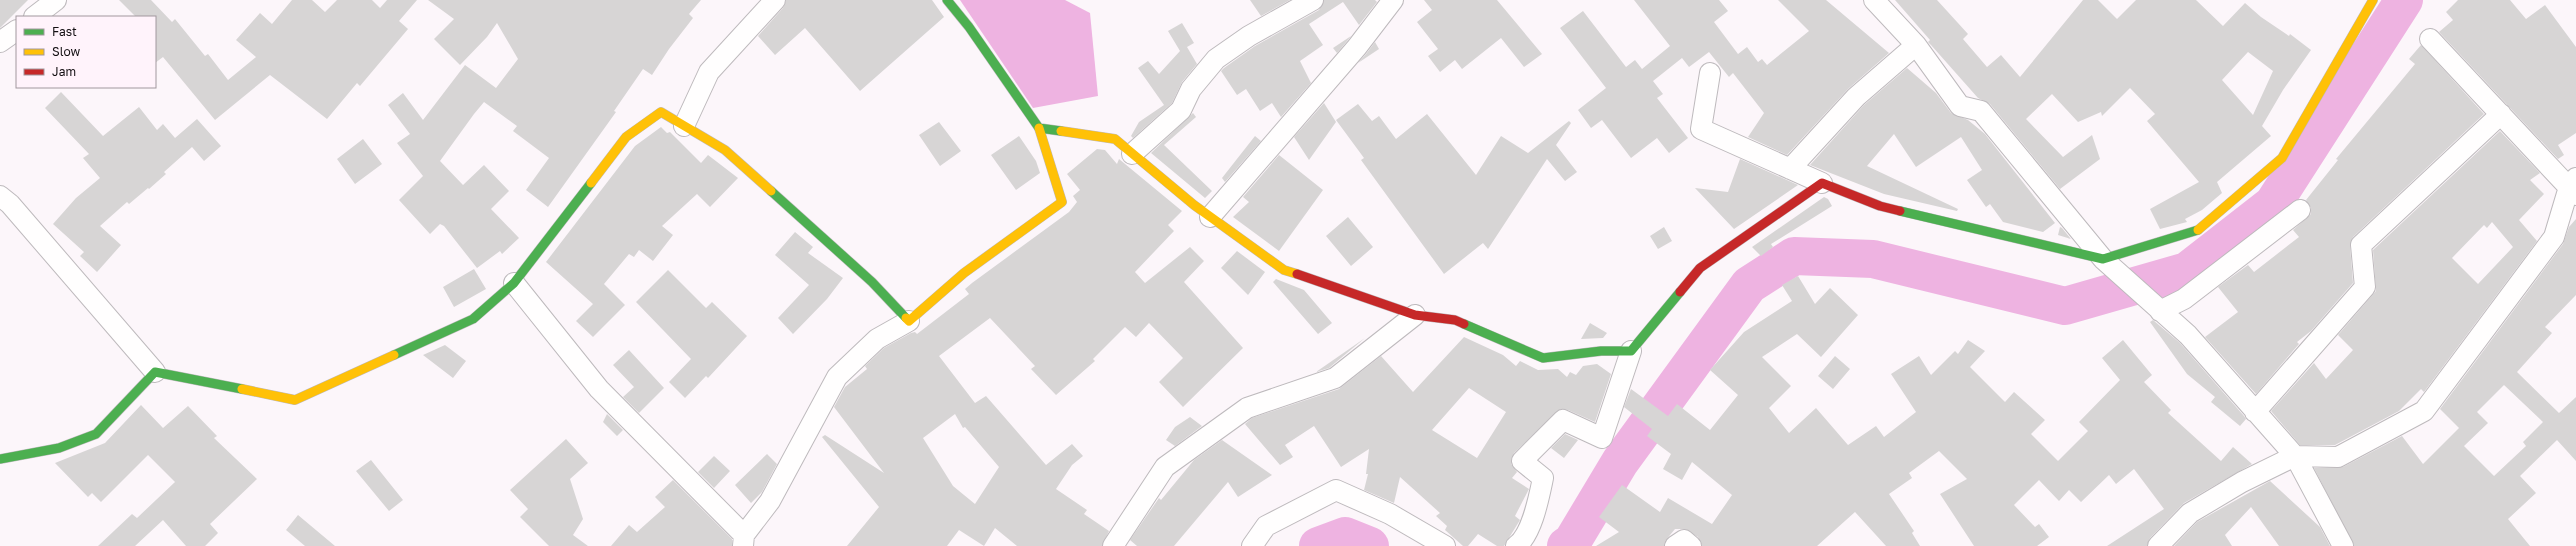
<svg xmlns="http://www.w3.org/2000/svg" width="2576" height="546" font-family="'Golos Text',sans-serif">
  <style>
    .water { fill: #eeb3e1 }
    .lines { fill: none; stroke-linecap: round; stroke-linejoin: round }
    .river { stroke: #eeb3e1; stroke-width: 38 }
    .building { fill: #d7d5d5; fill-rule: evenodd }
    .street-casing { stroke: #bebabd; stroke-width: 22 }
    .fast-casing { stroke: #bebabd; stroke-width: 10 }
    .slow-casing { stroke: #bebabd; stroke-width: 10 }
    .jam-casing { stroke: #bebabd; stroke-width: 10 }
    .street { stroke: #fffefe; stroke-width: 20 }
    .fast { stroke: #4caf50; stroke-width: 9 }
    .slow { stroke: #ffc107; stroke-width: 9 }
    .jam { stroke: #c62828; stroke-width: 9 }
  </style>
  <rect width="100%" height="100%" fill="#fcf6fa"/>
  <path class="water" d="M960 0H1065L1090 13 1098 96 1033 108Z"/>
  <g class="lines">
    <path class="river" d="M1318 546 1345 536 1370 546
      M1566 546 1572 542 1620 462 1749 285 1794 256 1873 259 2065 306 2187 271 2273 204 2404 0"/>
  </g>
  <path class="building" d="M0 0H28L0 28Z
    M119 0H151L172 22 175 19 205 56 208 54 228 80 256 57 236 40 260 13 272 24 292 0H312L325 12 337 0H372L380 8 387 0H417L399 21 408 29 360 86 357 83 327 119 270 75 215 120 163 57 155 63V17H136Z
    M428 0H701L689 14 693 18 669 49 652 75 643 69 614 111 616 112 548 207 526 190 549 158 513 131 517 126 484 102 474 114 440 161 463 185 484 165 509 191 491 209 519 238 502 254 500 251 477 268 444 226 440 224 430 234 399 200 423 176 397 143 410 134 388 105 403 93 423 120 465 65 496 88 518 59 497 23 487 37 460 65 434 39 454 19Z
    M786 0H932L944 17 860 91 805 28 775 55 758 36 783 8Z
    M1250 0H1290L1261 16Z
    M1324 0H1375L1377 2 1359 25 1343 2 1309 24 1323 45 1300 61 1311 83 1281 117 1272 103 1260 111 1246 89 1237 95 1221 71 1224 68 1255 46 1319 10Z
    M1424 0H1497L1542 54 1524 67 1501 38 1462 69 1455 60 1440 72 1428 56 1438 49 1417 22 1432 10Z
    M1634 0H1719L1728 11 1714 22 1738 54 1747 47 1758 62 1762 59 1767 65 1809 31 1778 0H1826L1889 53 1848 89 1787 155 1748 137 1764 113 1733 73 1729 77 1709 52 1689 67 1682 58 1653 81 1663 94 1657 98 1688 138 1669 153 1657 138 1631 158 1602 120 1591 128 1578 110 1606 88 1560 28 1583 11 1626 67 1635 60 1642 69 1670 46Z
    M1895 0H1937L1968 34 1963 39 1987 67 2001 55 2020 77 2083 0H2098L2117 19 2136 0H2196L2223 26 2245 3 2261 17 2289 36 2290 34 2311 50 2283 90 2262 126 2271 136 2217 182 2222 193 2202 210 2185 219 2187 222 2160 229 2150 209 2199 182 2147 121 2155 114 2130 88 2102 116 2101 112 2078 122 2052 94 2026 119 2063 157 2092 135 2100 159 2060 189 1990 104 1978 98 1931 45 1928 42 1930 40ZM2248 52 2273 71 2253 115 2222 80Z
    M2458 0H2510L2526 19 2545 5 2576 47V133L2558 145 2564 155 2558 159 2439 32 2453 20 2446 12Z
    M1182 23 1194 43 1187 47 1197 64 1182 82 1172 103 1133 138 1131 136 1139 122 1164 105 1138 68 1148 61 1159 74 1180 51 1168 31Z
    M1351 36 1348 40 1337 53 1333 48Z
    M1375 42 1379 49 1358 63 1366 54Z
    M2421 45 2484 114 2353 237 2350 246 2353 283 2311 331 2297 342 2299 344 2256 394 2205 337 2238 312 2218 287 2248 265 2254 272 2299 237 2293 230 2311 214V208L2306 200 2338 160 2336 159 2415 64 2409 59Z
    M1907 68 1936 93 1951 113 1968 120 1985 134 2055 223 2043 232 2003 222 1990 204 1986 207 1967 180 1982 170 1961 137 1916 167 1894 134 1867 166 1958 209 1957 211 1884 194 1810 165 1864 105Z
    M61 92 103 136 139 107 157 130 163 124 175 138 197 119 221 146 204 161 192 147 164 172 166 174 149 189 148 188 129 204 127 202 100 226 121 245 97 272 80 256 84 252 53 224 76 198 100 178 83 158 89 154 45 108Z
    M1324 103 1336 122 1309 160 1294 137Z
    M1358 104 1372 121 1379 116 1396 139 1427 114 1476 175 1501 136 1528 153 1569 121 1571 123 1556 145 1577 172 1565 181 1547 159 1488 249 1483 243 1444 274 1361 160 1364 158 1336 120Z
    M1193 113 1196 117 1164 145 1212 191 1205 198 1151 153Z
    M939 122 961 151 940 166 919 135Z
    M661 127 667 133 670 132 701 163 708 155 738 178 710 207 697 194 662 226 673 235 653 261 639 250 634 257 629 254 604 284 625 305 593 337 576 321 593 304 546 262 635 146Z
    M2500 131 2540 173 2530 180 2544 194 2519 220 2537 241 2424 392 2421 389 2399 411 2335 445H2300L2271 411 2314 363 2326 379 2353 350 2338 335 2376 291 2373 250ZM2492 222 2513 247 2478 284 2452 258 2484 225 2487 228Z
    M1019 136 1036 161 1040 173 1016 190 991 155Z
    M1255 136 1261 141 1225 182 1222 178Z
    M363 139 382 164 355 184 337 159Z
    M1097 149 1105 150 1117 164 1119 159 1182 211 1168 225 1174 231 1135 272 1145 283 1190 247 1204 261 1184 282 1243 348 1183 407 1159 382 1183 358 1149 323 1136 337 1125 327 1093 359 1095 361 1056 395 1031 369 1035 366 990 318 939 356 975 403 986 396 1046 465 1072 444 1083 456 1072 465 1056 489 1087 510 1084 514 1109 531 1102 546H1017L995 528 984 546 959 530 947 546H847L879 507 822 437 825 435 884 473 834 407 845 387 867 369 865 366 884 348 911 333 915 332 917 334 969 294 965 289 972 283 1069 212 1077 202 1073 196 1080 190 1067 174ZM955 414 963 428 965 427 999 467 975 504 953 486 923 438Z
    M1279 155 1323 190 1279 251 1233 217 1249 202 1243 197Z
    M1740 159 1798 185 1734 229 1695 188 1728 192Z
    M1824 197 1828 199 1832 206 1771 244 1773 247 1761 256 1752 247Z
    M1348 217 1373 247 1351 266 1326 236Z
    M2576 219V295L2545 327 2552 333 2517 372 2559 413 2576 397V461L2557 440 2520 476 2536 493 2508 519 2530 546H2354L2314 468 2343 467 2402 436 2423 464 2459 428 2440 409 2563 244 2569 227ZM2504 385 2543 422 2523 442 2526 446 2494 476 2464 446 2488 423 2477 412Z
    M1664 227 1672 241 1658 249 1650 236Z
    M2060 227 2062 228 2071 239 2058 235Z
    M795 232 813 247 808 253 843 278 827 299 793 334 778 318 809 285 775 255Z
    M1237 251 1265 272 1248 295 1221 268Z
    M474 269 486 289 454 307 443 287Z
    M668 270 706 308 712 302 747 336 708 378 706 376 685 398 669 382 691 359 636 302Z
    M1798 276 1815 304 1830 288 1858 315 1821 357 1797 334 1762 357 1791 386 1769 408 1789 433 1816 408 1848 445 1876 426 1884 437 1916 412 1891 374 1919 356 1931 375 1955 351 1958 354 1968 340 1985 351 1970 367 2005 402 2014 392 2045 420 2031 434 2058 461 2088 431 2079 422 2120 380 2102 358 2123 340 2152 375 2144 382 2171 410 2168 413 2221 461 2233 447 2252 464 2184 503 2150 538 2147 546H2107L2164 509 2134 469 2116 484 2109 475 2081 502 2069 490 2059 501 2039 480 2014 505 2035 527 2039 524 2049 537 2037 546H1974L1940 494 1967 479 1939 451 1909 473 1912 478 1889 494 1914 531 1912 533 1920 546H1886L1855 512 1817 546H1702L1698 537 1684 529H1675L1665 541 1664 546H1596L1619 532 1599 517 1622 485 1660 512 1668 498 1712 524 1732 495 1692 462 1682 480 1663 469 1671 454 1647 436 1652 429 1624 407 1631 389 1668 416 1677 404 1710 430 1738 395 1710 370 1744 332 1792 301 1782 285Z
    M1276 279 1304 290 1332 323 1318 334 1273 282Z
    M2153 320 2180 343 2244 416 2246 419 2240 426 2211 402 2215 397 2187 374 2150 322Z
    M1590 323 1607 333 1603 338 1581 339Z
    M1464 337 1503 355 1516 366 1520 361 1538 370 1558 369 1567 377 1570 372 1576 375 1583 366 1597 364 1611 374 1595 422 1568 410 1561 409 1514 453 1511 464 1517 472 1512 478 1529 489 1515 516 1520 520 1504 546H1497L1478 534 1468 546H1463L1445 530 1447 526 1436 516 1440 513 1400 477 1394 503 1364 490 1368 474H1366L1369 449 1341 467 1314 426 1285 445 1293 457 1280 465 1245 424 1252 418 1339 389 1381 356 1413 392ZM1469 388 1506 412 1477 458 1432 430Z
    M1365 338 1329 368 1316 372Z
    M445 345 466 361 453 378 423 355Z
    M629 350 664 388 639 413 623 397 634 387 613 365Z
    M1835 356 1850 369 1833 389 1818 376Z
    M141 405 163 428 188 406 217 436 214 438 257 479 210 524 218 533 205 546H186L163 520 135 546H98L132 514 137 518 175 482 148 455 101 502 92 493 88 497 55 463 105 443Z
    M607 414 623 430 617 436 603 422Z
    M1190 417 1202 426 1175 446 1166 440 1175 427Z
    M1565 434 1578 440 1564 458 1551 448Z
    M566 439 588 463 570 479 583 519 573 535 588 546H549L520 517 528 509 510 490Z
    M1222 440 1272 475 1238 497 1228 482 1174 546H1137L1130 540 1159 498 1161 500 1194 460Z
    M767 454 777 464 762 492 751 503 735 485Z
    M714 456 730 471 714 488 698 472Z
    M371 460 403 500 389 511 356 471Z
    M673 480 732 539V546H611L629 525 637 532 665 507 655 497Z
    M2270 481 2320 527 2330 546H2279L2251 507 2225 535 2232 546H2174L2197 522Z
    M298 515 335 546H305L286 530Z"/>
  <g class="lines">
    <g class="street-casing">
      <path id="street" d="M1874 0 1916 45 1960 106 1981 111 2103 259 2188 335 2295 456 2343 546
        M34 17 56 0
        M2430 39 2576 195
        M0 42 17 30
        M1710 73 1701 129 1822 183
        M684 126 709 72 775 0
        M1132 154 1181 110 1191 89 1216 59 1249 36 1313 0
        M1790 169 1856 97 1916 45
        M0 196 10 204 155 372
        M1210 217 1357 47 1393 0
        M514 283 599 389 744 535
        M2160 311 2184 299 2300 210
        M2255 412 2365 287 2361 245 2501 114
        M743 546 744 535 770 501 837 377 877 339 909 321
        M1113 546 1165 467 1247 408 1335 378 1415 315
        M1252 546 1266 526 1336 490 1390 514 1445 546
        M1516 546C1532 535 1539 497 1543 478L1522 461 1563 420 1602 438 1631 351
        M1675 546 1684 540 1691 546
        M2158 546 2190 513 2242 482 2295 456 2338 457 2424 411 2554 237 2569 187 2576 178"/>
    </g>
    <g class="fast-casing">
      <path id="fast" d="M947 0 969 27 1039 128 1061 131
        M771 191 872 282 906 318
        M1900 211 2103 259 2198 230
        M1464 324 1543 358 1601 351H1631L1680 292
        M394 355 473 319 514 283 591 183
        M0 459 59 448 96 434 155 372 242 389"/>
    </g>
    <g class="slow-casing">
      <path id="slow" d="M1061 131 1115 139 1194 205 1284 270 1297 274
        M591 183 626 137 661 112 725 150 771 191
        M2198 230 2282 158 2373 0
        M906 318 909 321 964 273 1062 202 1039 128
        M242 389 295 400 394 355"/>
    </g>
    <g class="jam-casing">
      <path id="jam" d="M1297 274 1415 315 1455 320 1464 324
        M1680 292 1700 268 1822 183 1880 206 1900 211"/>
    </g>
    <use href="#street" class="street"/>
    <use href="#fast" class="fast"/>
    <use href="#slow" class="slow"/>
    <use href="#jam" class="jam"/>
  </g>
  <rect x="16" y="16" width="140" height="72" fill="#fff3fb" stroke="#a1989e"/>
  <rect x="24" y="29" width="20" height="6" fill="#4caf50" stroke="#a1989e"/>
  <text x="52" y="36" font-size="12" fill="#130f12">Fast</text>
  <rect x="24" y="49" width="20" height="6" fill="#ffc107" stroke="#a1989e"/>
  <text x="52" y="56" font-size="12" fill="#130f12">Slow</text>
  <rect x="24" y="69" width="20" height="6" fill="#c62828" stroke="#a1989e"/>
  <text x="52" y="76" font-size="12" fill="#130f12">Jam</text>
</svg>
